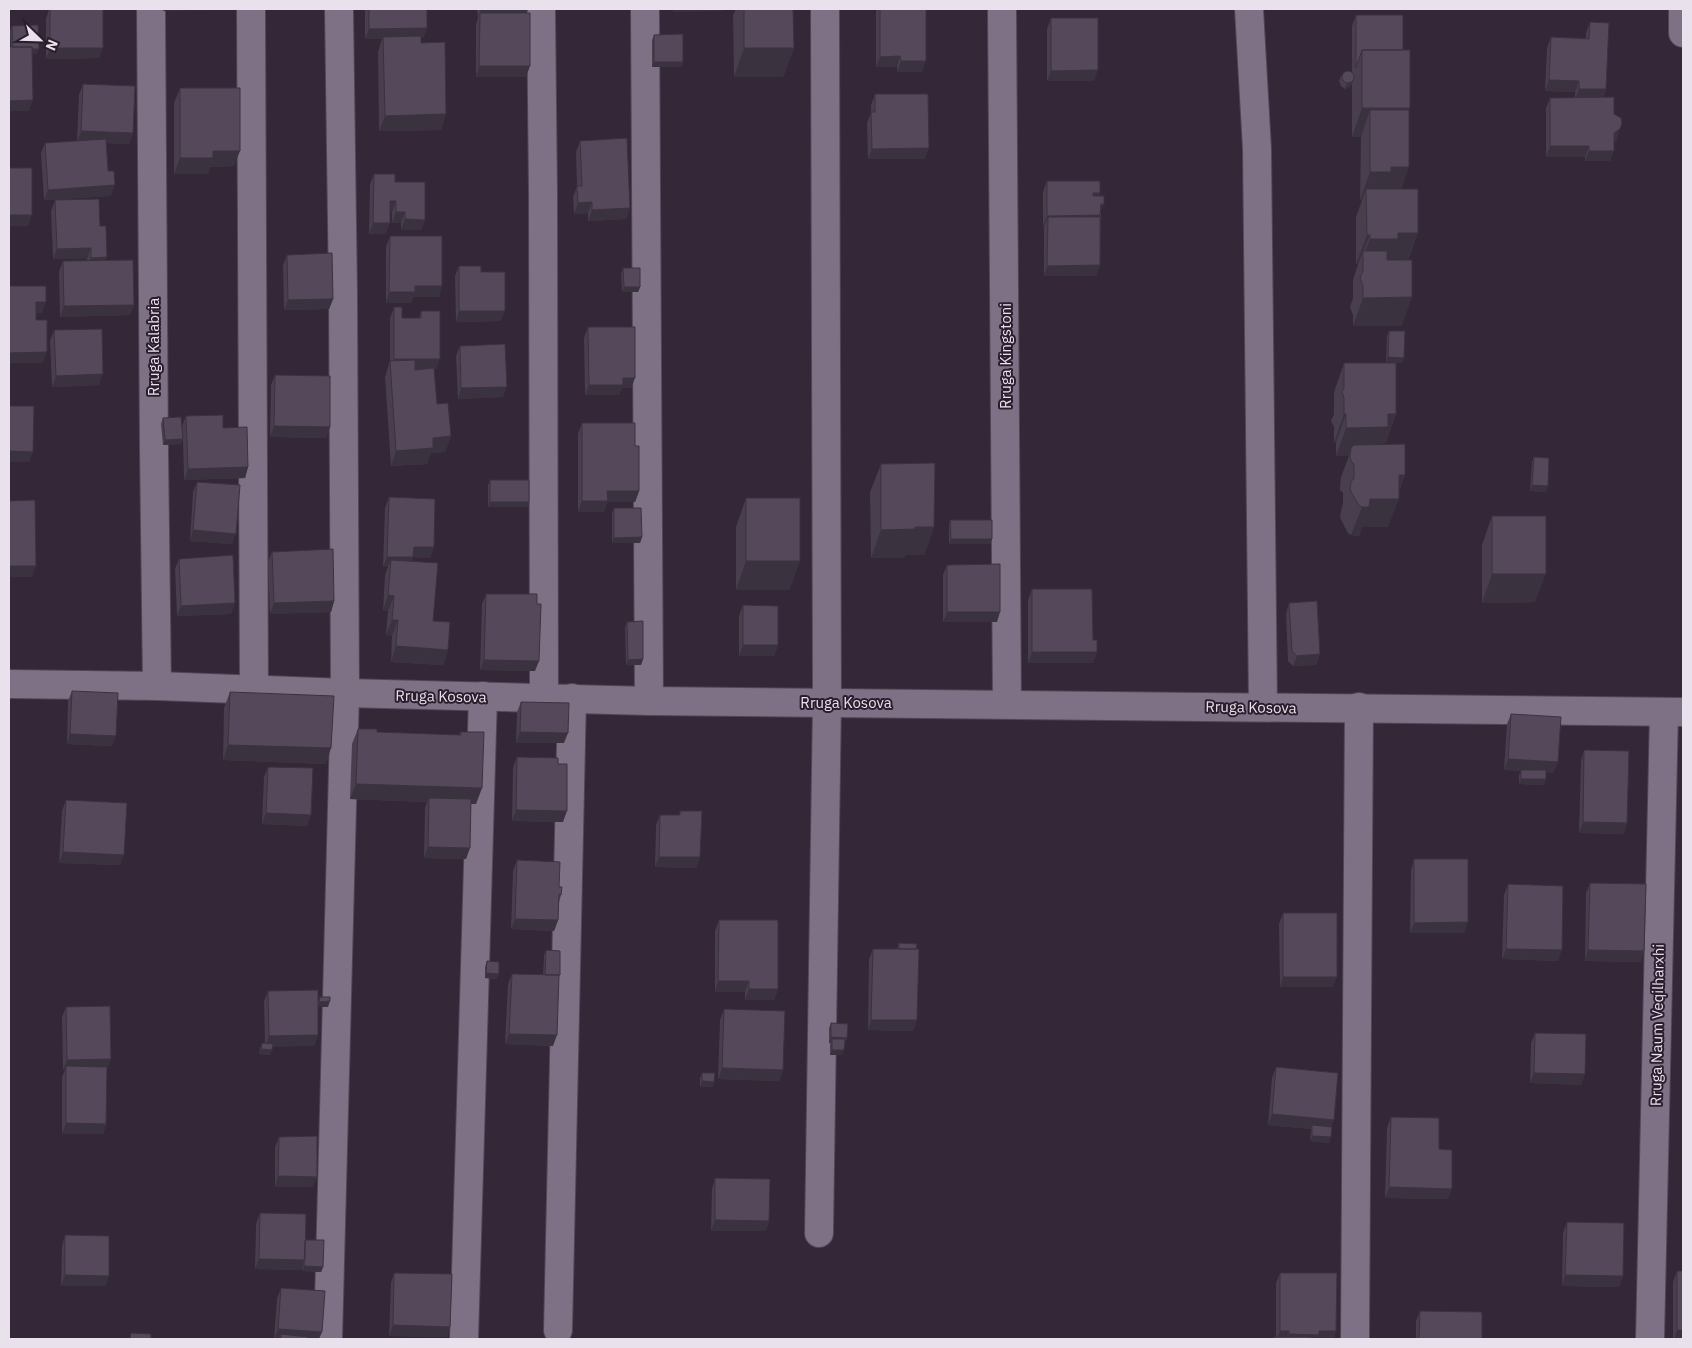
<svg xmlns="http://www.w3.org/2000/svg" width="1692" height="1348" font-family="'IBM Plex Sans',sans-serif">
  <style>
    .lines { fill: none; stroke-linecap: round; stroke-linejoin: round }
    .minor-casing { stroke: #504654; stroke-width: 30 }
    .tertiary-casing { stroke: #504654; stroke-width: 30 }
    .minor { stroke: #7f7185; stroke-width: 28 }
    .tertiary { stroke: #7f7185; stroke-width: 28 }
    .wall { fill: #483e4d }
    .shaded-wall { fill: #3b323f }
    .building { fill: #54485a; stroke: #3b323f }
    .labels { text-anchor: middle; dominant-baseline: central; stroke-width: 4; stroke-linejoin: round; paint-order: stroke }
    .street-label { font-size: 15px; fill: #e9e1ec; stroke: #291d2e }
  </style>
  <rect width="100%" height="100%" fill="#332738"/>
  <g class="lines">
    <g class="minor-casing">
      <path id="minor" d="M151 9 154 451 157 686
        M251 9 254 690
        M541 9 543 193 544 698
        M645 9 649 701
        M1002 9 1007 703
        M1249 9 1257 149 1263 707
        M1683 9V33
        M819 1233 827 702 825 9
        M558 1330 572 698
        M328 1339 345 693 343 293 339 9
        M464 1339 483 696
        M1355 1339 1359 707
        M1650 1339 1664 712"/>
    </g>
    <g class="tertiary-casing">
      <path id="tertiary" d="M9 684 157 686 345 693 649 701 1683 712"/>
    </g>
    <use href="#minor" class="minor"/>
    <use href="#tertiary" class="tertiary"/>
  </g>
  <path class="wall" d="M49 9 99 58 46 59V19Z
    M365 9H427V28L423 38H421V43L446 114 441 130 379 131 378 52 382 39H365Z
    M477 9H528L527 13 526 77H476V24L478 18Z
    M736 9H744L794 48 783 77H734L733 15Z
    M876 9H926L922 72H897V67H876Z
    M1356 15 1403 50 1409 111V167L1401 189 1418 233 1408 260 1402 326H1353V315L1350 307 1353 298V280L1358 264H1356V217L1362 200H1360L1361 137H1352V84L1349 87 1345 89 1341 86 1339 81 1341 76 1352 73V26Z
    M1051 18 1094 81H1047V29Z
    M1590 22 1606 89 1603 98 1614 114 1617 140 1614 142 1610 161H1585V157H1546V108L1550 98H1575V92L1545 91 1547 48 1551 37 1586 38V33Z
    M12 26 37 54H32L29 111 11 47 10 31Z
    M654 35 683 62 681 67H652V40Z
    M83 84 133 133 129 144 106 143 108 171 111 196 44 200 41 153 45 143 77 141 79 95Z
    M180 88 234 166 210 167 208 174H174V103Z
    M875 94 925 159H868L867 123 871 113V105Z
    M580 141 630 208 626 219 588 221V213L574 214 573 197 577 186 576 152Z
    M374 174 425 220 421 230H401V222L392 223V212H390L386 234H369L370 184Z
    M1047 181 1100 193 1099 196 1101 213 1100 265 1096 276H1044V226H1043V192Z
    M55 200 100 226 106 260 134 305 130 315 60 317 59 272 63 261H87V259H53L51 211Z
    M390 236 439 297H413L411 303H386V247Z
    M287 255 333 299 329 309 284 310 283 265Z
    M459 266 481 272 501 321 456 322 455 276Z
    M623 268 640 287 638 292H622L621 273Z
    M394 307 402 318H419L421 311 436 369H434L437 404 451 436 445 452 431 453 427 464 391 466 385 377 390 361V318Z
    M588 327 631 388H622L619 395H585L584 338Z
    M54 330 99 385 52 387 50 341Z
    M1389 331 1402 363H1386L1387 336Z
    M460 346 503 397 458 399 456 356Z
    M1344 363 1396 414 1386 442 1383 443 1382 444 1405 475 1399 491 1388 527H1362L1359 536 1351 535 1348 533 1340 518 1341 511 1343 503V493L1340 490V486L1341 477 1349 456H1336V443H1334V427L1331 421 1334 414V392Z
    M275 375 330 427 326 438 270 437 271 385Z
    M186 416 223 428 248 467 245 478 184 480 183 439 181 444 163 445 161 424 163 418 183 438 182 426Z
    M582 423 635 446 639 491 635 502H607L604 512H578V434Z
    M1534 457 1546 492 1530 491 1532 462Z
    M881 464 934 527 924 555H905L904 558H871L870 492Z
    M490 480 529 502 527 507H488V485Z
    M197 482 232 544 190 541 193 492Z
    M389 497 434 547 430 558 413 557 412 561 433 621 448 650 443 665 391 662 392 636 386 635 388 611H383L385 575 388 567H383L385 508Z
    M746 498 800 561 789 590H736V527Z
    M614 508 642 537 640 543H612V513Z
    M1492 516 1535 602 1482 603V545Z
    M950 520 990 544H949V526Z
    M272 552 334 601 331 612 270 614 268 562Z
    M179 559 235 603 231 614 177 616 175 569Z
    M947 565 997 622H943V575Z
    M1032 589 1097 652 1093 663H1028V600Z
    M486 594 535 671 480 670 482 604Z
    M1289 603 1320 654 1316 665 1293 666 1288 661 1286 614Z
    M743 605 778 645 774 656H739V616Z
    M627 622 643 659 641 665H626L625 627Z
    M72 691 112 746 67 744 68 701Z
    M230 692 326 764 223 760 224 708Z
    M521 702 564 743H516L517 712Z
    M1511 714 1554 773 1546 772 1544 785 1519 784V775L1521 771 1504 770 1507 724Z
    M358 729 377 732 459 735 460 732 476 804H471L466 859 424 858 425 808 427 802 350 799 352 744Z
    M1584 750 1624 834 1579 833 1581 760Z
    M517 757 558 764 563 822 512 821 513 767Z
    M268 767 307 826 262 824 264 777Z
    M66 800 120 865 59 863 62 811Z
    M680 811 700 857 696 868 655 867 656 825 660 815H679Z
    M1414 859 1468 922 1464 933H1410L1411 870Z
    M517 860 559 887 561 895 559 902 558 920 554 931 511 929 513 871Z
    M1590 883 1641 962 1585 961 1586 893Z
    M1508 884 1558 961 1502 959 1504 895Z
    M1283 913 1333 987H1280L1279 924Z
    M719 920 778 989 774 1000H745V992H715V931Z
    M899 943 917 1020 913 1031 868 1030 869 959 873 949H897Z
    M546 950 553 1046 505 1044 508 984 512 974 543 975 544 955Z
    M487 961 497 979 485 978V967Z
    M268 991 318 1001 320 997 328 1007H318V1035L314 1046H273L270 1055 259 1054 260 1049 262 1043H265L264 1001Z
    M66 1007 111 1059 107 1069 106 1124 103 1134H62V1077L65 1070H63L62 1017Z
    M724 1009 783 1070 779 1081 718 1079 720 1020Z
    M831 1023 847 1038 845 1043H844L842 1055H830V1043H829V1028Z
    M1535 1033 1585 1074 1581 1085 1530 1083 1531 1043Z
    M1276 1067 1331 1127 1329 1143 1310 1141 1311 1129 1268 1125 1272 1078Z
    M702 1073 714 1082 712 1087H700V1078Z
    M1391 1117 1439 1149 1448 1199 1385 1198 1387 1128Z
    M279 1137 313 1187H275V1147Z
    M715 1178 769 1221 766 1231H711L712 1189Z
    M260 1213 305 1240 323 1267 321 1272 302 1271V1267L301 1270 255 1269 256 1224Z
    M1567 1222 1623 1276 1619 1287 1562 1286 1563 1233Z
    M65 1235 109 1276 105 1286H61L62 1246Z
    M1677 1271 1683 1339H1673V1282Z
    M394 1273 447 1337 389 1336 391 1283Z
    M1280 1273 1336 1331 1334 1339H1274V1337H1276V1283Z
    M281 1288 319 1339H274L277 1299Z
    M1420 1311 1482 1339H1416V1321Z"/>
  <path class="shaded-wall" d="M23 9H41L40 10H23Z
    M164 9H213V10L163 11Z
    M481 9H528L525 16 480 13 478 18Z
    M674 9H723L722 11 673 12Z
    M427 28 423 38 383 39V37L382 39H365L369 29Z
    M50 48H103L99 58 46 59Z
    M744 48H794L783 77H734Z
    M39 49 37 54 12 55 14 50Z
    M900 56 897 67H876L880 57Z
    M901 61H926L922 72H897Z
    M654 62H683L681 67H652Z
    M479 66H530L526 77H476Z
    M1098 70 1094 81H1047L1051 71Z
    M1354 78 1352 84 1349 87 1345 89 1347 83Z
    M1549 80 1579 81 1575 92 1545 91Z
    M1579 89H1606L1602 100 1575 99Z
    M33 100 29 111H9V101Z
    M1362 108H1410L1400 137 1370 110 1361 137H1352Z
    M446 114 441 130 379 131 385 116Z
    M1620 129 1617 140 1610 144 1614 133Z
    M81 131 133 133 129 144 77 142Z
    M1550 146H1589L1585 157H1546Z
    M929 148 925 159H868L872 149Z
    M213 151H240L234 166 210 167 208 174H174L180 158Z
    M1589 151H1614L1610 161H1585Z
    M1391 167H1409L1399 195 1366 189 1362 200H1360L1370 172Z
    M115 185 111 196 44 200 48 190Z
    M1093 193H1100L1097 203H1089Z
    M390 201H396L392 212H387Z
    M592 202 588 213 574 214 578 203Z
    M1101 204H1104L1100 214Z
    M630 208 626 219 588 221 592 210Z
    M396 212H405L401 222 392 223Z
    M9 215H32L28 226H9Z
    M1100 215 1097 226 1048 217 1044 226H1043L1047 216Z
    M405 219 425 220 421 230H401Z
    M373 223H390L386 234H369Z
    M1398 233H1418L1407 261H1390L1363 257 1370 239Z
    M1367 235H1370L1358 264H1356Z
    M91 248 87 259H53L57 249Z
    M107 257 103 268H87L91 258Z
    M1100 265 1096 276H1044L1047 266Z
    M415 286H442L439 297H413L411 303H386L389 292Z
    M624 287H640L638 292H622Z
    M1412 297 1402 326H1353L1363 298Z
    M333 299 329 309 284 310 288 300Z
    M36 302H46L42 313H32Z
    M134 305 130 315 60 317 64 306Z
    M459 311H505L501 321 456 322Z
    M47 352 43 363H9V353Z
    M1388 357 1404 358 1402 363H1386Z
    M394 359H440L436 369 391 370Z
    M103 374 99 385 52 387 56 376Z
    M623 378H635L631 388H622L619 395H585L589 385Z
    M507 387 503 397 458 399 461 388Z
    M1344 414H1346L1336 443H1334Z
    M1388 414H1396L1386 442 1383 443 1378 456 1351 448 1349 456H1336L1346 428Z
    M274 426 330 427 326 438 270 437Z
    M451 436 445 452 431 453 427 464 391 466 396 451 433 438Z
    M183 439 181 444 163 445 165 440Z
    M9 451 33 452 29 462H9Z
    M248 467 245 478 184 480 188 469Z
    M1399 475H1405L1396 499H1399L1388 527H1362L1359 536 1351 535 1362 507 1370 499Z
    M1532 485 1548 486 1546 492 1530 491Z
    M607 491H639L635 502H607L604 512H578L582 501Z
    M490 502H529L527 507H488Z
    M915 527H934L924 555H905L904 558H871L881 530Z
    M193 530 236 534 232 544 190 541Z
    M642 537 640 543H612L614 538Z
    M951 539H992L990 544H949Z
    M414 547H434L430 558 413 557 409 568 391 560 388 567H383L387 557Z
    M746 561H800L789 590H736Z
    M9 566H36L32 577H9Z
    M1492 574H1546L1535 602 1482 603Z
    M388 595 394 596 388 611H383Z
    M334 601 331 612 270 614 274 603Z
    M235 603 231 614 177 616 181 606Z
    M947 612H1000L997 622H943Z
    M392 620H398L392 636 386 635Z
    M743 645H778L774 656H739Z
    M396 646 448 650 443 665 391 662Z
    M1032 652H1097L1093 663H1028Z
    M1320 654 1316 665 1293 666 1297 656Z
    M643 659 641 665H626L628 660Z
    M484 660 539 661 535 671 480 670Z
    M520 732 568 733 564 743H516Z
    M70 734 116 736 112 746 67 744Z
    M228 745 331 748 326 764 223 760Z
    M1508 759 1558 762 1554 773 1504 770Z
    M1521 779H1546L1544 785 1519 784Z
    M356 784 482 788 476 804 429 802V798L427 802 350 799Z
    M516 810 567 811 563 822 512 821Z
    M266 813 311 815 307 826 262 824Z
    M1583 822 1627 823 1624 834 1579 833Z
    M428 847 470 848 466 859 424 858Z
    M63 852 124 855 120 865 59 863Z
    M659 857H700L696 868 655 867Z
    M515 919 558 920 554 931 511 929Z
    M1468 922 1464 933H1410L1414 923Z
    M1506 949 1562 950 1558 961 1502 959Z
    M1588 950 1644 951 1641 962 1585 961Z
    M486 973 499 974 497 979 485 978Z
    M1283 977H1337L1333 987H1280Z
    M718 981H749L745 992H715Z
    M749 989H778L774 1000H745Z
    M330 1001 328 1007H318L319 1002Z
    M871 1020H917L913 1031 868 1030Z
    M509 1034 557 1035 553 1046 505 1044Z
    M318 1035 314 1046 265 1047 269 1036Z
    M831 1037 847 1038 845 1043H832V1039L830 1043H829Z
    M261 1049 272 1050 270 1055 259 1054Z
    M832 1050H844L842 1055H830Z
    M111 1059 107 1069 66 1066 65 1070H63L67 1060Z
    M722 1068 783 1070 779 1081 718 1079Z
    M1534 1073 1585 1074 1581 1085 1530 1083Z
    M702 1081 714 1082 712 1087H700Z
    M1272 1114 1334 1120 1330 1130 1312 1125 1311 1129 1268 1125Z
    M66 1123 106 1124 103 1134H62Z
    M1312 1136 1331 1137 1329 1143 1310 1141Z
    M278 1176 317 1177 313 1187H275Z
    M1389 1187 1452 1189 1448 1199 1385 1198Z
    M715 1220 769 1221 766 1231H711Z
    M259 1259 305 1260 301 1270 255 1269Z
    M304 1266 323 1267 321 1272 302 1271Z
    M65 1275 109 1276 105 1286H61Z
    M1565 1275 1623 1276 1619 1287 1562 1286Z
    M393 1325 450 1327 447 1337 389 1336Z
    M278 1329 322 1332 319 1339H281V1334L279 1339H274Z
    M1677 1330H1683V1339H1674Z
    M1280 1331H1289L1286 1339H1277Z
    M1319 1331H1336L1334 1339H1288L1289 1334Z"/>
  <path class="building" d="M50 9H103V48H50Z
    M369 9H427V28L369 29Z
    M744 9H793L794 48H744Z
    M880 9H926V61H901L900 56 880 57Z
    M480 13H530V66H479Z
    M1356 15H1403V50H1362L1356 68Z
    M1051 18H1098V70L1051 71Z
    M1590 22 1609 23 1606 89H1579V81L1549 80 1551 37 1589 39Z
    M38 25 39 49H32V47H13L12 26Z
    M683 34V62H654V35Z
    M421 36V43L445 42 446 114 385 116 383 37Z
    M9 47H32L33 100 9 101Z
    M1362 50H1410V108H1362Z
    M1342 77a6 6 0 1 1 12 0a6 6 0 1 1-12 0Z
    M83 84 135 86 133 133 81 131Z
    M180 88H240V151H213V158H180Z
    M875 94H928L929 148 872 149 871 112H875Z
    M1614 97V114L1621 118 1622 123 1620 129 1614 133V151H1589V146H1550V98Z
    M1370 110H1409V167H1391V172H1370Z
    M627 138 630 208 592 210V202L578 203 577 186H582L580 141Z
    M106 139 108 171H114L115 185 48 190 45 143Z
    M9 168H32V215H9Z
    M374 174H395V182H425V220L405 219V212H396V201H390V223H373Z
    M1047 181H1100V193H1093V196H1104V204H1101L1100 215 1047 216Z
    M1366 189H1418V233H1398V239H1370V235H1367Z
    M99 199 100 226H106L107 257 91 258V248L57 249 55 200Z
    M1048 217H1100V265L1047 266Z
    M390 236H442V286H415V292H389Z
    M1363 251H1387V260H1412V297L1363 298V286L1360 278 1363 271Z
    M332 253 333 299 288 300 287 255Z
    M133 260 134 305 64 306 63 261Z
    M459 266H481V272H505V311H459Z
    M623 268H640V287H624Z
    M9 286H46V302H36V320H47V352L9 353Z
    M394 307H402V318H421V311H440V359H394Z
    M588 327H635V378H623V385H589Z
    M102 329 103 374 56 376 54 330Z
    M1389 331H1405L1404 358 1388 357Z
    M505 344 507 387 461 388 460 346Z
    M415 360V370L434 368 437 404 448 403 451 436 433 438V448L396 451 390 361Z
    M1344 363H1396V414H1388V427L1346 428V414H1344V398L1342 392 1344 388Z
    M275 375 330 376V427L274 426Z
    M9 406H34L33 452 9 451Z
    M223 415V428L247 427 248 467 188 469 186 416Z
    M181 417 183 439 165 440 163 418Z
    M582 423H635V446H639V491H607L608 501H582Z
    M1405 444V475H1399V499H1370L1369 507H1362L1358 504 1350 490 1351 482 1354 478V464L1351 461 1350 457 1351 448 1354 445Z
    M1534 457 1549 458 1548 486 1532 485Z
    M935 463 934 527H915V529L881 530V464Z
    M490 480H529V502H490Z
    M197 482 240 485 236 534 193 530Z
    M389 497 435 499 434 547H414L413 557H387Z
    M746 498H800V561H746Z
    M35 500 36 566H9V501Z
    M614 508H641L642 537 614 538Z
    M1492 516H1546V574H1492Z
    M950 520H992V539H951Z
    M333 549 334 601 274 603 272 552Z
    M233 555 235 603 181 606 179 559Z
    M391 560 438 563 433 621 450 622 448 650 396 646 398 620H392L394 596 388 595Z
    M1000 564V612H947V565Z
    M1032 589H1092L1093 640H1097V652H1032Z
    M486 594H537V604H541L539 661 484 660Z
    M1317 601 1320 654 1297 656 1292 651 1289 603Z
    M743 605 778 606V645H743Z
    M643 621V659L628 660 627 622Z
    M72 691 118 693 116 736 70 734Z
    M230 692 334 696 331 748 228 745Z
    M521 702 569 703 568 733 520 732Z
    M1511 714 1561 717 1558 762 1508 759Z
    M358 729H377V732L461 735 460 732H484L482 788 356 784Z
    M1584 750 1629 751 1627 823 1583 822Z
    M517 757 558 758V764H567V811L516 810Z
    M268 767 313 768 311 815 266 813Z
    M1521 770H1546V779H1521Z
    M429 798 471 799 470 848 428 847Z
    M66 800 127 803 124 855 63 852Z
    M680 811H702L700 857H659L660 815H680Z
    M1414 859H1468V922L1414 923Z
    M517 860 560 862 559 887H562L561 895 559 894 558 920 515 919Z
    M1590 883 1646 884 1644 951 1588 950Z
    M1508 884 1563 886 1562 950 1506 949Z
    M1283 913H1337V977H1283Z
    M719 920H778V989H749V981H718Z
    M899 943 917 944 916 949H899Z
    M873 949H919L917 1020H871Z
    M546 950 560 951V975H545Z
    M487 961 499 962V974L486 973Z
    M512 974 559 975 557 1035 509 1034Z
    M318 990V1035L269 1036 268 991Z
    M320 997H330V1001L319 1002Z
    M110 1006 111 1059 67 1060 66 1007Z
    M724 1009 785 1011 783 1070 722 1068Z
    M831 1023 848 1024 847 1038 831 1037Z
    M1535 1033 1586 1034 1585 1074 1534 1073Z
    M832 1039H845L844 1050H832Z
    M262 1043 273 1044 272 1050 261 1049Z
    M66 1066 107 1067 106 1124 66 1123Z
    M1276 1067 1338 1073 1334 1120 1272 1114Z
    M702 1073H715L714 1082 702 1081Z
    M1391 1117 1439 1118V1149L1452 1150V1189L1389 1187Z
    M1312 1125 1332 1127 1331 1137 1312 1136Z
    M317 1136V1177L278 1176 279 1137Z
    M715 1178 770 1179 769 1221 715 1220Z
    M260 1213 306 1214 305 1260 259 1259Z
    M1567 1222 1624 1223 1623 1276 1565 1275Z
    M65 1235 109 1236V1276L65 1275Z
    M305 1240H324L323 1267 304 1266Z
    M1677 1271H1683V1330H1677Z
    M394 1273 452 1274 450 1327 393 1325Z
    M1280 1273H1337L1336 1331H1319V1335L1289 1334V1331H1280Z
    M281 1288 325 1291 322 1332 278 1329Z
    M1420 1311 1482 1312V1339H1419Z
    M131 1333 151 1334V1339H158H130Z
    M281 1334 308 1337V1339H281Z
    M1274 1337H1311V1339H1274Z"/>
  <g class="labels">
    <g class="street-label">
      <text transform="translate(153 347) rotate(-90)">Rruga Kalabria</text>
      <text transform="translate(1005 356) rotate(-90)">Rruga Kingstoni</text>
      <text transform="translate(441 696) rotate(1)">Rruga Kosova</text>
      <text x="846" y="702">Rruga Kosova</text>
      <text transform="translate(1251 707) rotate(1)">Rruga Kosova</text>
      <text transform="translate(1657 1025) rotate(-89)">Rruga Naum Veqilharxhi</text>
    </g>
  </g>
  <rect width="1692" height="1348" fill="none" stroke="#e9e1ec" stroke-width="20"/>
  <g transform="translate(40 40) rotate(113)" stroke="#291d2e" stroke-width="4" paint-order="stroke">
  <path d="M0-4L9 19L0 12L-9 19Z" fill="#e9e1ec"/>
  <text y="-8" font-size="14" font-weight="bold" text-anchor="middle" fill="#e9e1ec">N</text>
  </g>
</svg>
